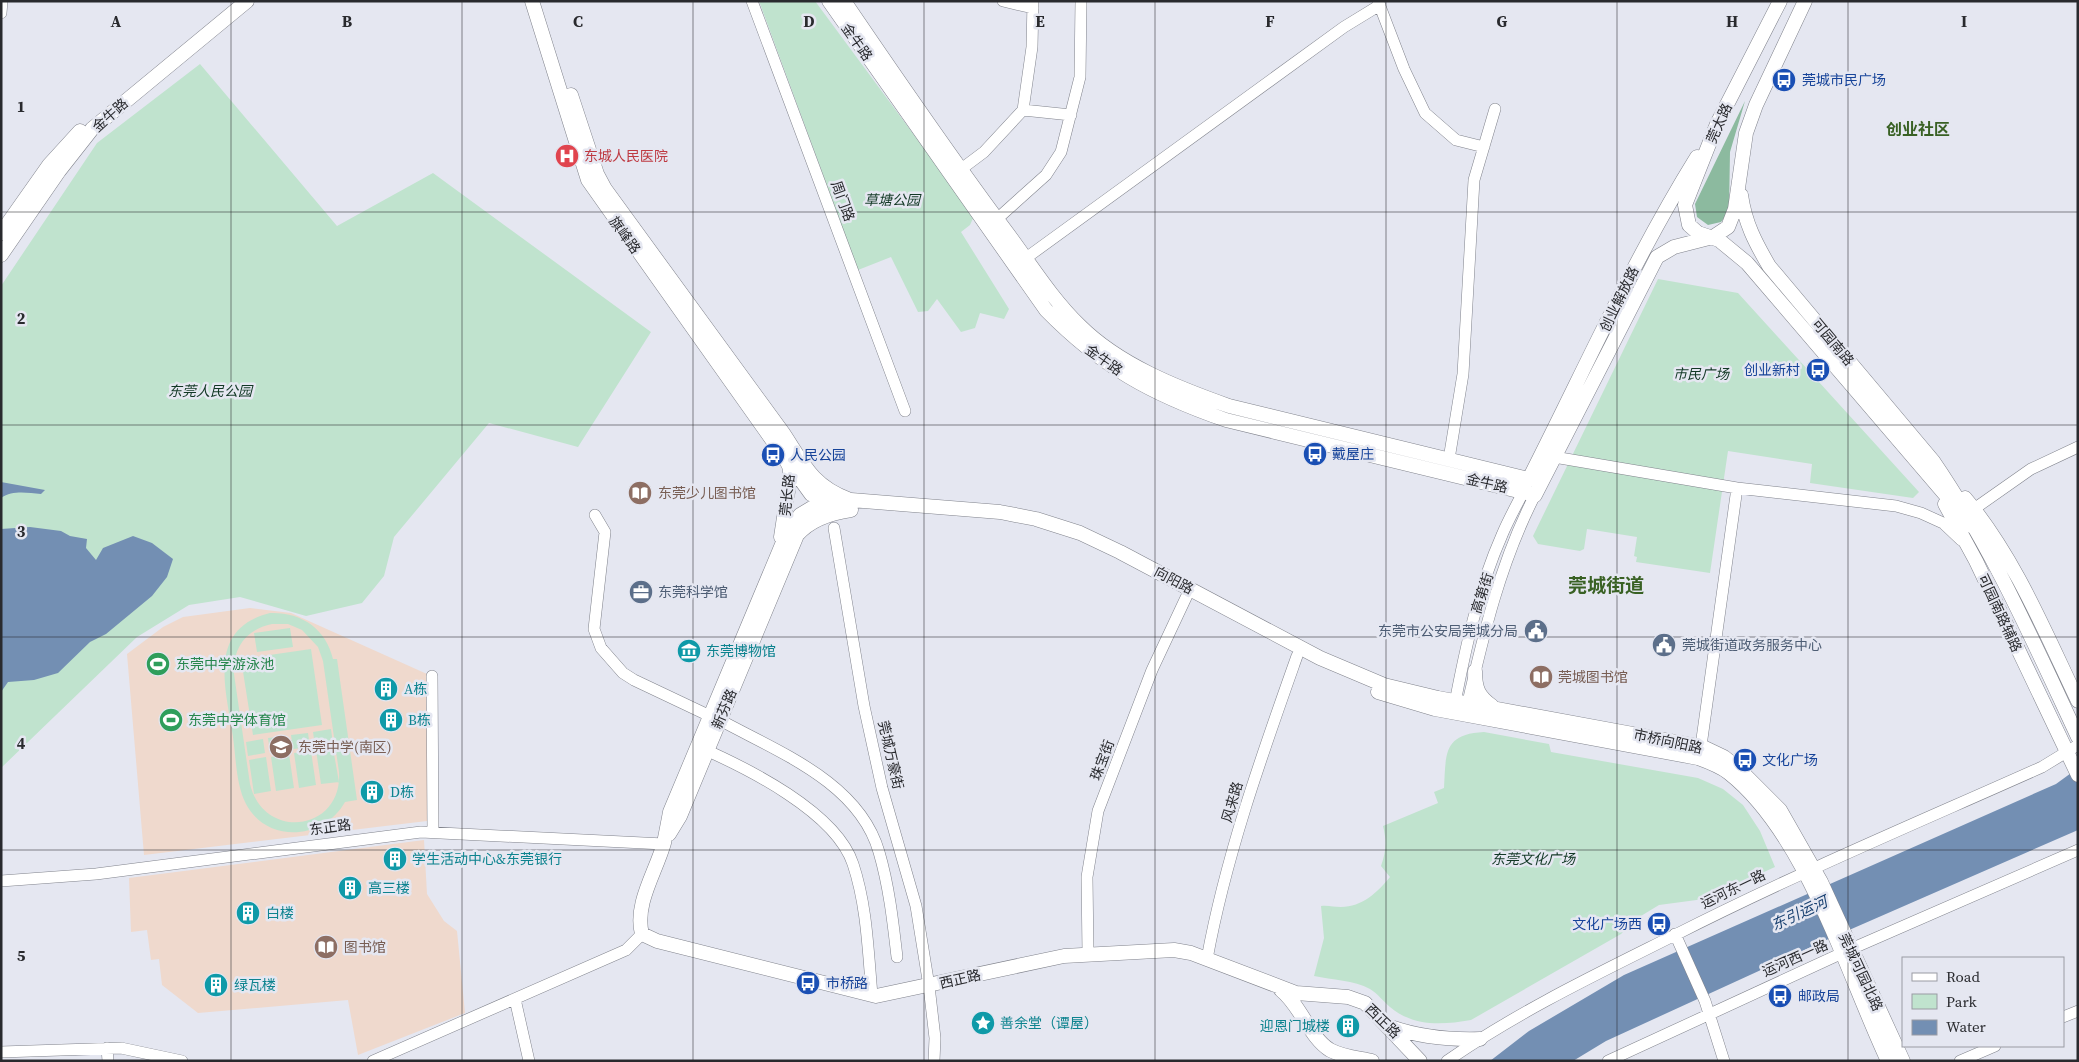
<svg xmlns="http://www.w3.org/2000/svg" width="2079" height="1062" font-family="'Source Serif 4','Noto Sans SC',serif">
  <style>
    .education { fill: #efd9cd }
    .green { fill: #c0e3ce; fill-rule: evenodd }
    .forest { fill: #8cba9f }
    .water { fill: #738fb3 }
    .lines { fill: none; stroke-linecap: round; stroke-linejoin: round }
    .minor-casing { stroke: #80838c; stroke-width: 12 }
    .major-casing { stroke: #80838c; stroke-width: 15 }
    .minor { stroke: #fff; stroke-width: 11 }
    .major { stroke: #fff; stroke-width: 14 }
    .grid { fill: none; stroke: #292a2e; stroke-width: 1; stroke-opacity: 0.55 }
    .labels { text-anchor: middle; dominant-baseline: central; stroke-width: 5; stroke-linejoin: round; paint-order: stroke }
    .street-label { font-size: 14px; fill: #292a2e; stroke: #e5e7f1 }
    .transit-label { font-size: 14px; fill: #164399; stroke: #e5e7f1; text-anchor: start }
    .health-label { font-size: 14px; fill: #be3a42; stroke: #e5e7f1; text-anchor: start }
    .park-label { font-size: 14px; font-style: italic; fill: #123825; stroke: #e5e7f1 }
    .education-label { font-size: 14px; fill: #785e54; stroke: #e5e7f1; text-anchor: start }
    .service-label { font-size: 14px; fill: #4e5e75; stroke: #e5e7f1; text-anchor: start }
    .culture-label { font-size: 14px; fill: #0d838f; stroke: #e5e7f1; text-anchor: start }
    .leisure-label { font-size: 14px; fill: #27864d; stroke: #e5e7f1; text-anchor: start }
    .water-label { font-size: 15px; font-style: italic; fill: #194171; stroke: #e5e7f1 }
    .quarter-label { font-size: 16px; font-weight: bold; fill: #396124; stroke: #e5e7f1 }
    .district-label { font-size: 19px; font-weight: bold; fill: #396124; stroke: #e5e7f1 }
    .grid-label { font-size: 16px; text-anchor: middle; font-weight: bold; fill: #292a2e; stroke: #e5e7f1; stroke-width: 5; stroke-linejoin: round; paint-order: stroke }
  </style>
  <rect width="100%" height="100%" fill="#e5e7f1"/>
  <path class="education" d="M250 608 291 613 427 674V821L144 855 127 654 163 627 183 617Z
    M424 840 427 894 444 921 457 931 465 1013 358 1055 348 1000 198 1013 162 985 159 959 151 960 147 930 131 932 129 878Z"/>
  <path class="green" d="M759 1H815L974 216 970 225 961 232 1009 309 1004 319 980 313 975 328 961 332 937 299 928 311 918 312 891 257 858 270Z
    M200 64 337 226 433 173 651 332 578 447 489 423 394 537 384 576 362 603 306 616 240 597 189 605 137 637 1 768V286L97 143Z
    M1658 279 1738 293 1919 492 1913 498 1810 483 1812 464 1728 451 1710 573 1636 562 1637 557 1634 556 1637 537 1587 529 1584 549 1580 551 1538 544 1533 536Z
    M270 613C302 612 326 629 333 659H337L357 800 345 802C324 840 267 844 246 804 236 785 236 758 233 737 226 689 206 629 270 613ZM272 624H288L302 630 318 647 323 661 339 772C343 831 264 842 250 784L234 674C232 648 247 629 272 624Z
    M290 628 293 647 257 652 254 633Z
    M311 649 322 725 253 735 241 659Z
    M331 729 333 744 315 746 313 732Z
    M1484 732 1549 744 1551 752 1698 778 1723 789 1743 805 1760 831 1775 867 1704 899 1659 905 1636 919 1621 934 1471 1020C1442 1025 1414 1027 1390 1007 1383 1001 1378 994 1370 989 1354 980 1332 980 1314 976L1324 938 1321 906C1328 905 1334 907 1341 907 1362 907 1378 892 1390 877L1381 866C1386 852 1387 841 1383 826L1438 803 1434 792 1444 788C1446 754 1443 734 1484 732Z
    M308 733 310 747 293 749 291 735Z
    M286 736 288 750 270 752 268 738Z
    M263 739 265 753 248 756 246 742Z
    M333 748 339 782 321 784 316 750Z
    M311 751 316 785 299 788 294 753Z
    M289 754 294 788 276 791 271 757Z
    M266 757 271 791 254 794 249 760Z"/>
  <path class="forest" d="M1745 101 1730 152 1729 212 1721 222 1708 225 1697 217 1695 204Z"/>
  <path class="water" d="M1 482 45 490 41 494C27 493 13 490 1 498Z
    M30 527 61 531 70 536 87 539 86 548 96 560 103 548 133 536 152 543 173 559 167 577 152 596 106 634 90 642 58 673 34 680 8 682 1 692V529Z
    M2078 768V830L1824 941 1606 1041 1573 1061H1490L1529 1031 1624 975 2056 784Z"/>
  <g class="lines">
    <g class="minor-casing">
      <path id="minor" d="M752 1 905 411
        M1003 1 1033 8
        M1378 1 1404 69 1425 113 1456 140 1484 147
        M1 13 2 1
        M1023 110 1071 115
        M960 170 984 152 1023 110 1032 47 1033 1
        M997 219 1046 175 1061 152 1080 77 1081 1
        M1026 258 1344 27 1380 5
        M1554 457 1737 488 1896 506 1921 513 1943 523 1961 540
        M1449 459 1463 374 1474 180 1495 109
        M1974 509 2031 469 2078 447
        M595 515 605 532 594 629 601 648 623 673 634 680 710 716
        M834 528 864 706 882 788 916 906 929 986 935 1038 934 1061
        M432 676 433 831
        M1454 708C1465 650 1478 589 1502 535 1509 518 1518 503 1526 486
        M1466 711C1483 636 1500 563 1535 495
        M720 720C778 752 859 782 879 852 889 886 893 922 897 957
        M699 747C747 768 836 812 853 864 867 906 868 951 872 995
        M1700 753 1737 488
        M1 881 96 874 421 832 664 844
        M1675 934 1705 1001 1724 1061
        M1088 953 1087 877 1098 811 1152 670 1190 589
        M1207 959C1226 855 1262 755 1297 656
        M515 999 529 1061
        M2063 1017 2078 1011
        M107 1048 108 1061
        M1 1052 121 1048 182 1061
        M373 1061 626 950 642 934
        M1447 1061C1519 1011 1597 974 1675 935 1795 874 1919 822 2042 767L2078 745
        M1608 1061 1851 949 2078 850
        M1960 1061 1995 1046"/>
    </g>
    <g class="major-casing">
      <path id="major" d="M532 1 588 180 785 458 790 468V478L781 537
        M829 1 1046 310C1102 367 1151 394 1226 420L1535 495 1657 257 1674 247 1713 237 1728 227 1735 209 1746 133 1756 105 1805 1
        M844 1C897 79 951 158 1008 234 1031 265 1052 299 1080 326 1119 365 1178 388 1229 406L1541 482
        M1780 1 1717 124 1685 205 1689 225 1698 233 1719 240 1747 263 1973 527
        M571 95 597 174 605 189 783 433C803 463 812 486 848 499
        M1741 195C1745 223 1755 242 1769 266L1933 461C1992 547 2034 643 2078 737
        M1 233 49 165 80 131
        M1 255 59 171 92 129 247 1
        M785 458 811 494 831 505
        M1529 479C1584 371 1633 260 1697 157
        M1965 498C2015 558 2045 632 2078 701
        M1945 504 1976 561 2078 775
        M1475 671C1475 688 1478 696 1492 706
        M1378 692 1435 709 1698 758C1709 762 1720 766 1729 773 1807 835 1846 972 1888 1061
        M669 834 680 816 797 535C811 519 830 513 851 510
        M1281 990C1301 1006 1310 1038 1330 1050 1343 1057 1358 1058 1372 1061
        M1391 1027C1420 1037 1449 1040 1480 1039
        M1420 1061 1365 1003 1348 997 1296 993 1191 953 1174 950 1064 956 876 996 657 941 642 934C634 904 656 872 664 843 666 833 668 823 670 812L786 535 800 515 815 506 851 500 1000 512 1036 519 1080 533 1120 552 1320 658 1384 685 1438 698 1703 747 1724 757 1739 769 1780 810 1821 882 1903 1061"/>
    </g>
    <use href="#minor" class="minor"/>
    <use href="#major" class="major"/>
  </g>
  <path class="grid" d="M231 1V1061M462 1V1061M693 1V1061M924 1V1061M1155 1V1061M1386 1V1061M1617 1V1061M1848 1V1061M1 212H2078M1 425H2078M1 637H2078M1 850H2078"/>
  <defs>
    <g id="bus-disc" transform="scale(1.25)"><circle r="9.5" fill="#1a4fb4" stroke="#e5e7f1"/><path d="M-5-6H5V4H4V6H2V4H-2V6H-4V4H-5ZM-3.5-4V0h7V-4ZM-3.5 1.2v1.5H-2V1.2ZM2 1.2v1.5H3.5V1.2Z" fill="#fff"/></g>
    <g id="hospital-disc" transform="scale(1.25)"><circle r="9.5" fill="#e0444e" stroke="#e5e7f1"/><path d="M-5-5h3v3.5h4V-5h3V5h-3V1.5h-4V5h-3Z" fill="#fff"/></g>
    <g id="library-disc" transform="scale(1.25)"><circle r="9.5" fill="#8d6e63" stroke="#e5e7f1"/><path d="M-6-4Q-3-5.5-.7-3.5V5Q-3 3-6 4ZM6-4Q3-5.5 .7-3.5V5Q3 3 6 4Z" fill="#fff"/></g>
    <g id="office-disc" transform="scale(1.25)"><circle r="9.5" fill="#5c6f8a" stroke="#e5e7f1"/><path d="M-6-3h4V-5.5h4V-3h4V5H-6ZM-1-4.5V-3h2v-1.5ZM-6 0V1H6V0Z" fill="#fff"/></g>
    <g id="civic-disc" transform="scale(1.25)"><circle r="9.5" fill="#5c6f8a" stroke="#e5e7f1"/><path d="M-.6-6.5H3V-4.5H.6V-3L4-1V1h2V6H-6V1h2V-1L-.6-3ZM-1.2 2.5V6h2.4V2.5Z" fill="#fff"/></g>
    <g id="museum-disc" transform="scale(1.25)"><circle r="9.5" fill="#0f9aa8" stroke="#e5e7f1"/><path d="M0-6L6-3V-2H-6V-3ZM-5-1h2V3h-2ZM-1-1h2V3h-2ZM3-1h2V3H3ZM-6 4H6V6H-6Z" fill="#fff"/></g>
    <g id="stadium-disc" transform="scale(1.25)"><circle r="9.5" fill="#2e9e5b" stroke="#e5e7f1"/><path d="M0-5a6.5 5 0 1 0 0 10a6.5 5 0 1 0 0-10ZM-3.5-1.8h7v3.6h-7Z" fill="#fff"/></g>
    <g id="building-disc" transform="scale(1.25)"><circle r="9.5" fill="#0f9aa8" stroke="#e5e7f1"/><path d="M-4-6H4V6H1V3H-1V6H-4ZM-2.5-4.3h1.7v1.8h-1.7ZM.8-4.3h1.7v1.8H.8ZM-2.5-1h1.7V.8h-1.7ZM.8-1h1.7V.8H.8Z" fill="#fff"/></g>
    <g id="school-disc" transform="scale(1.25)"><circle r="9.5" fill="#8d6e63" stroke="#e5e7f1"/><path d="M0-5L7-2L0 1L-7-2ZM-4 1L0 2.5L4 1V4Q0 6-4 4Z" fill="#fff"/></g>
    <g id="sight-disc" transform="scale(1.25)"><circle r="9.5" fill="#0f9aa8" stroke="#e5e7f1"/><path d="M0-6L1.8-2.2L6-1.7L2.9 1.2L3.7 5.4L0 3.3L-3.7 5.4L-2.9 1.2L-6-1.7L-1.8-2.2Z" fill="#fff"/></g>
  </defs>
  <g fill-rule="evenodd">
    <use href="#bus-disc" x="1784" y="80"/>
    <use href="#hospital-disc" x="567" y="156"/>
    <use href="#bus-disc" x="1818" y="370"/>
    <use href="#bus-disc" x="1315" y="454"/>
    <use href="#bus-disc" x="773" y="455"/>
    <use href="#library-disc" x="640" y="493"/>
    <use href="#office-disc" x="641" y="592"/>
    <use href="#civic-disc" x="1536" y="631"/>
    <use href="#civic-disc" x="1664" y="645"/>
    <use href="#museum-disc" x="689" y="651"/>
    <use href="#stadium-disc" x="158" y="664"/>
    <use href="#library-disc" x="1541" y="677"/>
    <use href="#building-disc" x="386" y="689"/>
    <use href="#stadium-disc" x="171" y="720"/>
    <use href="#building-disc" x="391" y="720"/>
    <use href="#school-disc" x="281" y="747"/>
    <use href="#bus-disc" x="1745" y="760"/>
    <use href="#building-disc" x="372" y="792"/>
    <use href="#building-disc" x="395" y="859"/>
    <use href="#building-disc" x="350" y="888"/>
    <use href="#building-disc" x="248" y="913"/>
    <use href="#bus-disc" x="1659" y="924"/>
    <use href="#library-disc" x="326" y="947"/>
    <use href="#bus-disc" x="808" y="983"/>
    <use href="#building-disc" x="216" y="985"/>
    <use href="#bus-disc" x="1780" y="996"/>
    <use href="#sight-disc" x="983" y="1023"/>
    <use href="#building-disc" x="1348" y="1026"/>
  </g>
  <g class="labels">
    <g class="street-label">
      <text transform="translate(857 42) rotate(55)">金牛路</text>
      <text transform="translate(110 115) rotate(-42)">金牛路</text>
      <text transform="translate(1719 123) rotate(-66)">莞太路</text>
      <text transform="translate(843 201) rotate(70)">周门路</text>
      <text transform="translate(625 235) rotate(54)">旗峰路</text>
      <text transform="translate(1619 299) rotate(-64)">创业解放路</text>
      <text transform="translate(1833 342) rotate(50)">可园南路</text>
      <text transform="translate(1104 360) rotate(35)">金牛路</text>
      <text transform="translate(1487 483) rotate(13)">金牛路</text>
      <text transform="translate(787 495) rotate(-84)">莞长路</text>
      <text transform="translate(1174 580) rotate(28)">向阳路</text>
      <text transform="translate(1482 593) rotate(-72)">高第街</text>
      <text transform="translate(2000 613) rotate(65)">可园南路辅路</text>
      <text transform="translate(724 709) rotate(-67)">新芬路</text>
      <text transform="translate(1668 741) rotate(12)">市桥向阳路</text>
      <text transform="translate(891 755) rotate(77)">莞城万豪街</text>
      <text transform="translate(1102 760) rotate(-69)">珠宝街</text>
      <text transform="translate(1232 802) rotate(-74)">风来路</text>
      <text transform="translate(330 827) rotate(-8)">东正路</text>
      <text transform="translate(1733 889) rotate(-26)">运河东一路</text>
      <text transform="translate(1795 958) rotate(-24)">运河西一路</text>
      <text transform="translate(1861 972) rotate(65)">莞城可园北路</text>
      <text transform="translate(960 979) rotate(-13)">西正路</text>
      <text transform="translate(1383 1021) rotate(44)">西正路</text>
    </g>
    <g class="transit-label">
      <text x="1802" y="80">莞城市民广场</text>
      <text x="1800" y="370" text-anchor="end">创业新村</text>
      <text x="1332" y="454">戴屋庄</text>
      <text x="790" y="455">人民公园</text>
      <text x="1762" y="760">文化广场</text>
      <text x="1642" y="924" text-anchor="end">文化广场西</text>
      <text x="826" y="983">市桥路</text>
      <text x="1798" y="996">邮政局</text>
    </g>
    <g class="health-label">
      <text x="584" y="156">东城人民医院</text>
    </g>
    <g class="park-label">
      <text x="892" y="200">草塘公园</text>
      <text x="1701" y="374">市民广场</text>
      <text x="210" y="391">东莞人民公园</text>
      <text x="1533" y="859">东莞文化广场</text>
    </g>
    <g class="education-label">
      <text x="658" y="493">东莞少儿图书馆</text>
      <text x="1558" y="677">莞城图书馆</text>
      <text x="298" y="747">东莞中学(南区)</text>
      <text x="344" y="947">图书馆</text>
    </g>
    <g class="service-label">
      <text x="658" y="592">东莞科学馆</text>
      <text x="1518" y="631" text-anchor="end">东莞市公安局莞城分局</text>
      <text x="1682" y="645">莞城街道政务服务中心</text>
    </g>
    <g class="culture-label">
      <text x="706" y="651">东莞博物馆</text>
      <text x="404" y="689">A栋</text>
      <text x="408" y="720">B栋</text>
      <text x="390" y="792">D栋</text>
      <text x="412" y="859">学生活动中心&amp;东莞银行</text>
      <text x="368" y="888">高三楼</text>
      <text x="266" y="913">白楼</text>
      <text x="234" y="985">绿瓦楼</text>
      <text x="1000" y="1023">善余堂（谭屋）</text>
      <text x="1330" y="1026" text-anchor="end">迎恩门城楼</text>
    </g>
    <g class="leisure-label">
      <text x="176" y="664">东莞中学游泳池</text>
      <text x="188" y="720">东莞中学体育馆</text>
    </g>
    <g class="water-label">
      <text transform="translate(1799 913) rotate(-25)">东引运河</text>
    </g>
    <g class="quarter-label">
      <text x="1918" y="129">创业社区</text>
    </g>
    <g class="district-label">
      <text x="1606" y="585">莞城街道</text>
    </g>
  </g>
  <g class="grid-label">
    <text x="116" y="27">A</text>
    <text x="347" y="27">B</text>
    <text x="578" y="27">C</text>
    <text x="809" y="27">D</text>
    <text x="1040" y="27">E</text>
    <text x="1270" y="27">F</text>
    <text x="1502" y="27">G</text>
    <text x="1732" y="27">H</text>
    <text x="1964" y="27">I</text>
    <text x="21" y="112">1</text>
    <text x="21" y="324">2</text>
    <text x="21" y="537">3</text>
    <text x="21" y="749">4</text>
    <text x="21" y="961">5</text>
  </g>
  <rect width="2079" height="1062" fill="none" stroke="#292a2e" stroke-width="5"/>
  <rect x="1902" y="957" width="162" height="90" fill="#e5e7f1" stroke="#9a9ba3"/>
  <rect x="1912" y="973" width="25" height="8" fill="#ffffff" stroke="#9a9ba3"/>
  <text x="1946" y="982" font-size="15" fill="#292a2e">Road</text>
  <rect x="1912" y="994" width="25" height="15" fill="#c0e3ce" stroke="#9a9ba3"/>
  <text x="1946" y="1007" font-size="15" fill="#292a2e">Park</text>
  <rect x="1912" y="1020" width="25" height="15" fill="#738fb3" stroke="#9a9ba3"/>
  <text x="1946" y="1032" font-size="15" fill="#292a2e">Water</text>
</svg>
